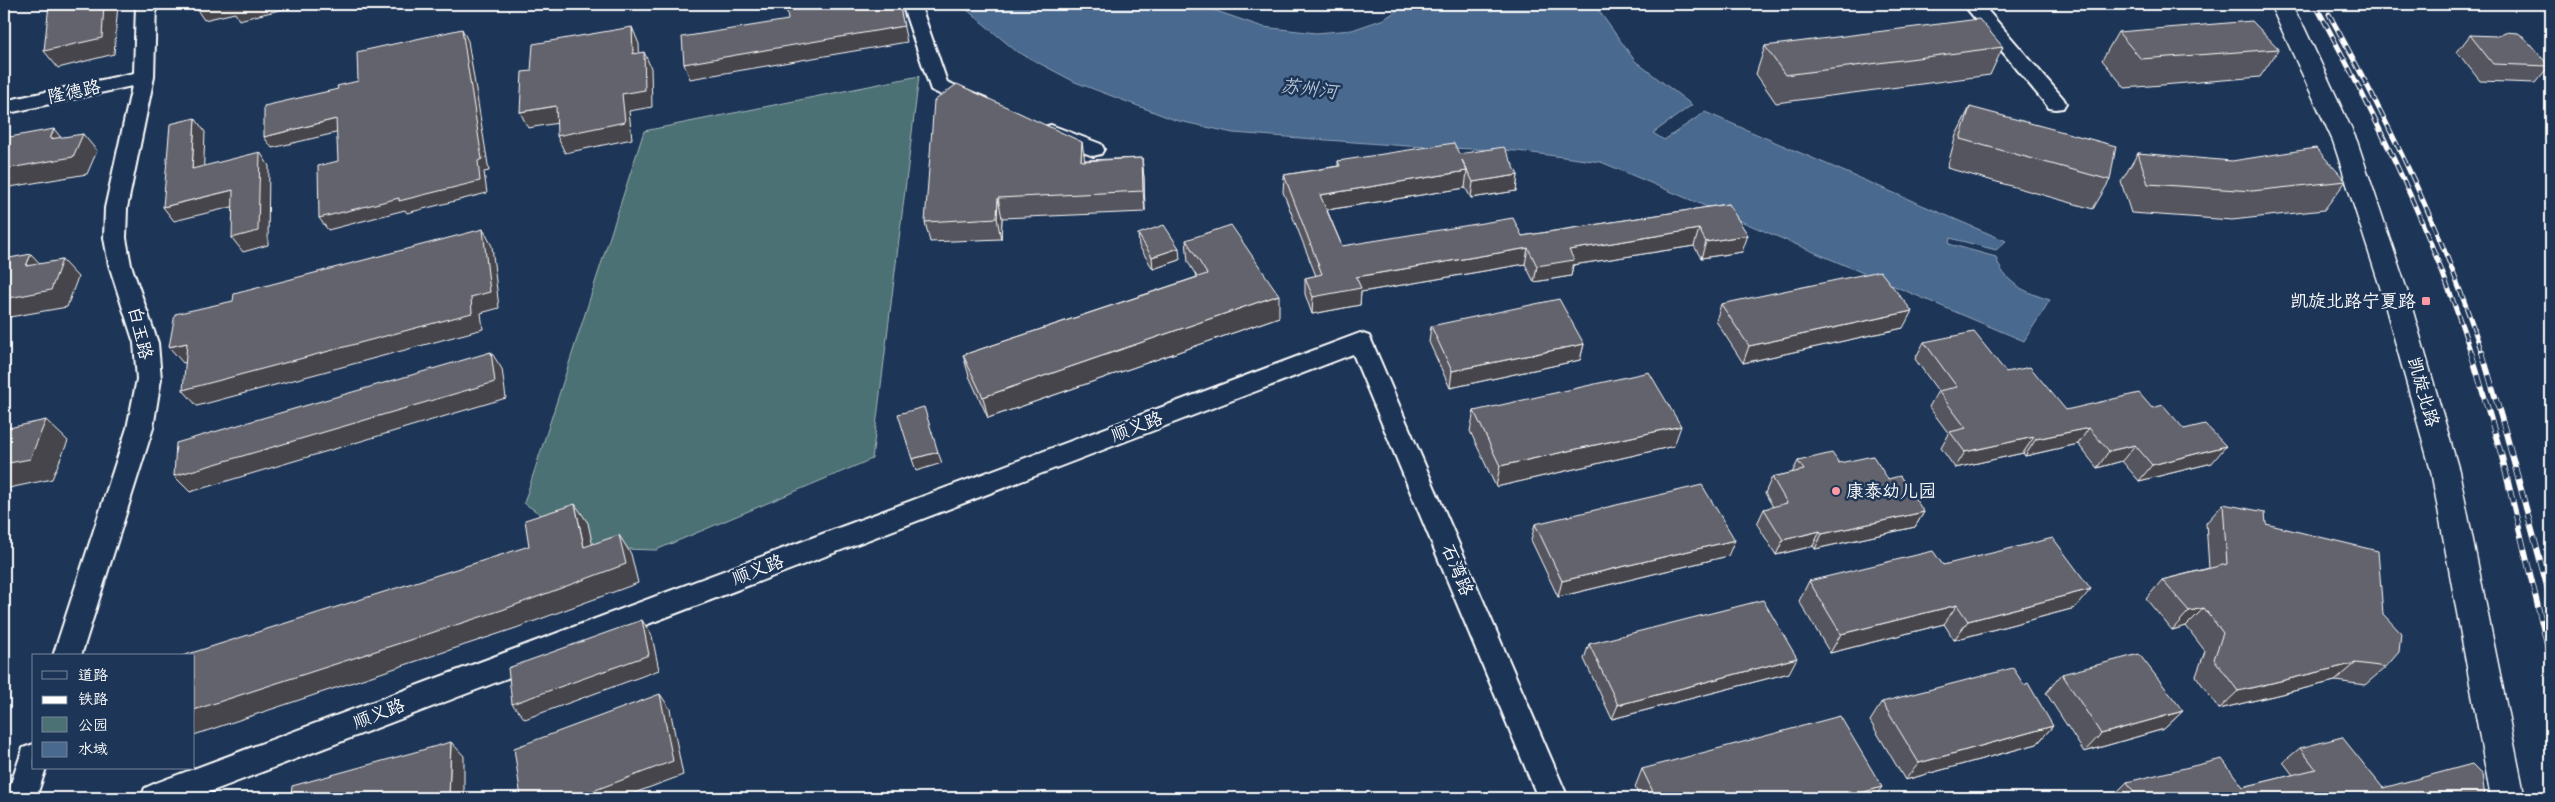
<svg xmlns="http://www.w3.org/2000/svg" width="2555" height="802" font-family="Pangolin,'LXGW WenKai TC',sans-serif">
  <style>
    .green { fill: #4b7174; stroke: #a5b8ba }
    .water { fill: #49698e; stroke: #92a5bb }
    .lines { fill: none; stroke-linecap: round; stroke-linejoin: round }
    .street-casing { stroke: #fff; stroke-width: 4 }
    .secondary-casing { stroke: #fff; stroke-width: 3 }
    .street { fill: #1d3557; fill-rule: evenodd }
    .secondary { fill: #1d3557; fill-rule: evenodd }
    .rail-far1-casing { stroke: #fff; stroke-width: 5 }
    .rail-casing { stroke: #fff; stroke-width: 6 }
    .rail-far1 { stroke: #1d3557; stroke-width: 3; stroke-dasharray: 9; stroke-linecap: butt }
    .rail { stroke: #1d3557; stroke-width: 4.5; stroke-dasharray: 12; stroke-linecap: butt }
    .wall { fill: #55555e; stroke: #fff }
    .shaded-wall { fill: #45454c; stroke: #fff }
    .building { fill: #63636d; stroke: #fff }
    .poi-dot { fill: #ff9aa2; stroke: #1d3557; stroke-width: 2 }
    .labels { text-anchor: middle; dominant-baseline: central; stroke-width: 5; stroke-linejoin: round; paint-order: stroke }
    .street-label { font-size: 18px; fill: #fff; stroke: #1d3557 }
    .poi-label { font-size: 18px; fill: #fff; stroke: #1d3557; text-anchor: end }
    .water-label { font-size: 19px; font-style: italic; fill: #b6c3d2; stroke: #1d3557 }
  </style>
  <rect width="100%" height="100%" fill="#1d3557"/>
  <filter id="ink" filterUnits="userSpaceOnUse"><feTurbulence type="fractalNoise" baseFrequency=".02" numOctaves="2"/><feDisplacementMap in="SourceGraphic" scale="10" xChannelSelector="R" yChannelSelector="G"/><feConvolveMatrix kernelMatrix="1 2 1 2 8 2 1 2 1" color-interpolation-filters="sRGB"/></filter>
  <g filter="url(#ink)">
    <path class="green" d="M919 76 872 459 656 550 589 548 524 503 644 131Z"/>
    <path class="water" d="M960 4H1196L1263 27 1316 33 1352 30 1384 19 1401 8 1403 4H1594L1635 61 1692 105 1653 133 1664 140 1705 112 2006 241 1996 250 1950 238 1949 244 1996 257C2003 283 2027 293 2050 300L2024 341 1601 162 1517 151 1407 146 1233 133 1175 120 1075 82 1016 51Z"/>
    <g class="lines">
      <g class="street-casing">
        <path id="street" d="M136 4H156L154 77 127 208 126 238 131 265 158 343 161 379 153 428 81 656H53L127 428 137 379 134 343 109 265 104 238 105 208 132 86 4 114V101L134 73Z
          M899 4H920L947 82 986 98 989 103 986 108C969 112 947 97 931 90L904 10Z
          M1963 4H1982L2063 98 2066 103 2063 108 2056 109 2049 108Z
          M1051 125 1101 144 1104 149 1101 154 1093 156 1044 137 1040 132 1044 127Z
          M1360 333 1369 336 1372 342 1568 798H1538L1353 354 194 798H141L145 788 156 783Z
          M34 744V768H46L36 798H6L23 748Z"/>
      </g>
      <g class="secondary-casing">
        <path id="secondary" d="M2270 4H2290L2304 27 2357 141 2406 287 2459 471 2525 798H2491L2431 471 2380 287 2333 141Z"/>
      </g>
      <use href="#street" class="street"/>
      <use href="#secondary" class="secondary"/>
      <g class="rail-far1-casing">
        <path id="rail-far1" d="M2315 4C2376 116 2432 232 2471 353
          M2329 14C2389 123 2444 235 2482 353"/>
      </g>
      <g class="rail-casing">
        <path id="rail" d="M2471 352 2502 457 2551 661
          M2482 352 2507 437 2551 601"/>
      </g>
      <use href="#rail-far1" class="rail-far1"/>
      <use href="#rail" class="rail"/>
    </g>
    <path class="wall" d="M1679 4H1717L1682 8Z
      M2118 32 2279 49 2260 77 2125 88 2102 60Z
      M2470 35 2549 66 2535 83 2480 81 2457 52Z
      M1765 46 2003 47 1990 75 1776 103 1756 74Z
      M1970 107 2110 180 2093 209 1947 168 1956 135Z
      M2138 153 2346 181 2324 210 2232 220 2131 213 2121 182Z
      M1459 154 1518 175 1516 191 1471 198 1465 187V188L1327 210 1342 246 1522 236 1728 204 1742 252 1701 258 1694 246 1573 265 1571 276 1534 282 1525 264 1361 292 1360 305 1312 314 1305 294V278L1316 276 1283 192 1284 175 1338 166V161Z
      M1142 158 1144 178 1145 212 1002 218 1001 239 930 242 925 222 1084 160Z
      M1138 234 1180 260 1153 269 1139 246Z
      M1186 240 1279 317 988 418 969 376 963 355 1197 277 1188 262Z
      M1721 304 1903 328 1743 363 1716 321Z
      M1431 326 1584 344 1580 360 1450 388 1429 342Z
      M1924 342 2006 372 2066 410 2212 463 2139 481 2122 461 2097 468 2078 444 2025 456 2023 453 1955 468 1941 448 1949 434 1929 407 1938 391 1915 359Z
      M1474 411 1674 446 1496 487 1470 431Z
      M1798 461 1839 463 1888 479 1924 512 1915 527 1815 549 1813 546 1776 555 1757 524 1764 509 1773 507 1765 493 1772 477 1792 473Z
      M2223 504 2266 524 2386 667 2365 685 2335 681 2219 709 2196 676 2205 651 2186 626 2172 630 2146 599 2162 580 2209 568 2206 523Z
      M1535 524 1728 556 1558 597 1531 540Z
      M1943 565 2075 608 1954 640 1944 624 1830 653 1799 601 1809 581Z
      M1589 644 1789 673 1612 719 1584 659Z
      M2062 674 2183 711 2164 729 2084 752 2046 693Z
      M1882 702 2053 726 2037 744 1905 780 1870 721Z
      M2300 748 2383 788 2485 798H2114L2113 796 2127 782 2243 787 2293 775 2283 762Z
      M1642 769 1874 798H1640L1635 787Z"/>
    <path class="shaded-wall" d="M104 4H118L114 54 58 68 44 51Z
      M193 4H304L239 20 235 13 204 20Z
      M899 4 907 42 690 79 684 64Z
      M1683 4H1717L1682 8Z
      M632 27 639 44 640 70 633 54Z
      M462 29 468 41 489 171 484 172 487 193 407 213 405 210 328 230 319 218Z
      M644 52 651 68 652 107 629 111 632 139 565 153 557 136 622 94Z
      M556 106 564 122 528 128 520 112Z
      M195 118 205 132 203 183 192 169Z
      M336 119 344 131 272 148 264 137Z
      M54 129 68 146 50 139Z
      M83 134 97 151 87 174 4 188V169Z
      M1082 142 1085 162 1081 161Z
      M260 152 269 166 268 245 243 252 232 238Z
      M1142 158 1144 178 1145 212 1143 191Z
      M1467 171 1465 188 1320 211V195Z
      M1518 175 1516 191 1471 198 1473 182Z
      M233 190 244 204 174 221 163 207Z
      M998 198 1002 218 1001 239 997 218Z
      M483 229 492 246 499 308 481 313 483 329 197 406 183 390 471 297Z
      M1699 229 1694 246 1573 265 1571 276 1534 282 1537 266 1569 250Z
      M1748 235 1742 252 1701 258 1706 242Z
      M1179 248 1180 260 1153 269 1152 257Z
      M1528 248 1525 264 1361 292 1360 305 1312 314 1313 297 1356 277Z
      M31 254 47 271 26 266Z
      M62 260 78 277 67 307 4 318V299Z
      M1279 295V317L988 418 983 397Z
      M1912 311 1903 328 1743 363 1749 346Z
      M187 343 201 359 183 363 169 347Z
      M1584 344 1580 360 1450 388 1452 371Z
      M491 352 502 369 506 398 190 492 174 476Z
      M46 420 68 441 52 479 4 489V464Z
      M4 422 22 439 4 440Z
      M1681 426 1674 446 1496 487 1500 466Z
      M2089 428 2078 444 2025 456 2036 439Z
      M2034 437 2023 453 1955 468 1965 452Z
      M2135 445 2122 461 2097 468 2109 451Z
      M2226 446 2212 463 2139 481 2152 465Z
      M938 452 942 463 916 471 912 459Z
      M575 504 588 523 597 566 584 547Z
      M1924 512 1915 527 1815 549 1822 534Z
      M1820 531 1813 546 1776 555 1783 540Z
      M619 535 631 554 638 583 516 628 194 735V710Z
      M1735 540 1728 556 1558 597 1562 581Z
      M2091 589 2075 608 1954 640 1968 621Z
      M1957 605 1944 624 1830 653 1841 634Z
      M2204 608 2186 626 2172 630 2189 611Z
      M642 620 652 636 659 670 525 719 512 704Z
      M1797 658 1789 673 1612 719 1618 705Z
      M2356 663 2335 681 2219 709 2238 691Z
      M660 694 670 709 683 775 621 798H574Z
      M2183 711 2164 729 2084 752 2101 734Z
      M2053 726 2037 744 1905 780 1919 763Z
      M451 742 464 756V798H449Z
      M1882 787 1874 798H1843Z"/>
    <path class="building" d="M49 4H104L102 38 44 51Z
      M786 4H862L863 7 883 4H899L904 26 684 64 682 37 788 20Z
      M1979 19 2003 47 1785 75 1765 46Z
      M2252 21 2279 49 2141 59 2118 32Z
      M632 27 633 54 644 52 645 90 622 94 625 122 557 136 556 106 520 112 522 72 531 71 533 44Z
      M462 29 482 159 478 161 480 181 399 201V198L319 218 318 166 338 161 336 119 264 137V106L338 89 337 86 358 81 357 52Z
      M2505 32 2518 33 2524 37 2549 66 2493 64 2470 35 2497 36Z
      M957 84 1082 142 1081 161 1142 158 1143 191 998 198 997 218 925 222 934 101Z
      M1970 107 2116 146 2110 180 1960 139Z
      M195 118 192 169 260 152 258 231 232 238 233 190 163 207 170 124Z
      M54 129 50 139 83 134 73 157 4 169V138Z
      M1454 143 1459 154 1504 147 1518 175 1473 182 1462 160 1467 171 1320 195 1342 246 1513 218 1522 236 1728 204 1748 235 1706 242 1699 229 1569 250 1574 260 1537 266 1528 248 1356 277 1361 288 1313 297 1305 278 1322 274 1284 175 1340 166 1338 161Z
      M2316 148 2346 181 2252 191 2148 184 2138 153 2232 161Z
      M1164 225 1179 248 1152 257 1138 234Z
      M1231 225 1279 295 983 397 963 355 1207 274 1186 240Z
      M483 229 490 292 471 297 472 313 183 390 187 343 169 347 175 314 233 301 234 294Z
      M31 254 26 266 62 260 51 290 4 299V259Z
      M1880 271 1912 311 1749 346 1721 304Z
      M1559 299 1584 344 1452 371 1431 326Z
      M1974 332 2006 372 2030 367 2066 410 2139 393 2152 408 2163 405 2184 429 2205 424 2226 446 2152 465 2135 445 2109 451 2089 428 2036 439 2034 437 1965 452 1950 432 1966 428 1938 391 1957 387 1924 342Z
      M491 352 495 382 174 476 176 443Z
      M1649 372 1681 426 1500 466 1474 411Z
      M924 407 938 452 912 459 898 414Z
      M46 420 30 459 4 464V429Z
      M1832 453 1839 463 1873 456 1888 479 1900 476 1924 512 1822 534 1820 531 1783 540 1764 509 1787 503 1772 477 1804 470 1798 461Z
      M1702 485 1735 540 1562 581 1535 524Z
      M575 504 584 547 619 535 626 564 502 610 194 710V656H182L529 546 525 520Z
      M2223 504 2265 512 2266 524 2378 551 2383 614 2401 633 2399 652 2386 667 2356 663 2238 691 2214 659 2223 633 2204 608 2189 611 2162 580 2227 564Z
      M2053 538 2091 589 1968 621 1957 605 1841 634 1809 581 1933 551 1943 565Z
      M1763 600 1797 658 1618 705 1589 644Z
      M642 620 649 655 512 704 508 668Z
      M2139 654 2183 711 2101 734 2062 674Z
      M2013 668 2024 685 2028 683 2053 726 1919 763 1882 702Z
      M660 694 673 761 574 798H521L514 748Z
      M1840 716 1882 787 1843 798H1656L1642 769Z
      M2342 737 2383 788 2472 764 2482 774 2485 798H2138L2127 782 2222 759 2243 787 2316 769 2300 748Z
      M451 742 449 798H291L292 786Z"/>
  </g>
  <g class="poi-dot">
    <rect x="2421" y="296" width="10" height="10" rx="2.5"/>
    <circle cx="1836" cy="491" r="5"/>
  </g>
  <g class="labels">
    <g class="street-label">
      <text transform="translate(74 92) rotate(-12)">隆德路</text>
      <text transform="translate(140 333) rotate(77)">白玉路</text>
      <text transform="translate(2423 392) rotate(74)">凯旋北路</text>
      <text transform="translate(1137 427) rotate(-21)">顺义路</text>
      <text transform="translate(758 570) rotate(-21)">顺义路</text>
      <text transform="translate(1457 570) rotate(67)">石湾路</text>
      <text transform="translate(379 714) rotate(-21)">顺义路</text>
    </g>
    <g class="poi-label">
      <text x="2416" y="301">凯旋北路宁夏路</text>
      <text x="1846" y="491" text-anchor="start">康泰幼儿园</text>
    </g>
    <g class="water-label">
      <text transform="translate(1309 89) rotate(7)">苏州河</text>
    </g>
  </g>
  <rect width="2555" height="802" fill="none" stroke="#1d3557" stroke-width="20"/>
  <rect x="10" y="10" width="2535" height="782" fill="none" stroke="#fff" stroke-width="2" filter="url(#ink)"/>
  <rect x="32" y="654" width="162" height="115" fill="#1d3557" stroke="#77869a"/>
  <rect x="42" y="671" width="25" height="8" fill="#1d3557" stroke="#77869a"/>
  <text x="78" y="680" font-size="15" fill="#ffffff">道路</text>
  <rect x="42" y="696" width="25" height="8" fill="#ffffff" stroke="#77869a"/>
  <text x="78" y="704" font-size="15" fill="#ffffff">铁路</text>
  <rect x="42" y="717" width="25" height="15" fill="#4b7174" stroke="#77869a"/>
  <text x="78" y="730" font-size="15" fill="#ffffff">公园</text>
  <rect x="42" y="742" width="25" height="15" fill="#49698e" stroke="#77869a"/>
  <text x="78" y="754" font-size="15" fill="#ffffff">水域</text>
</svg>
